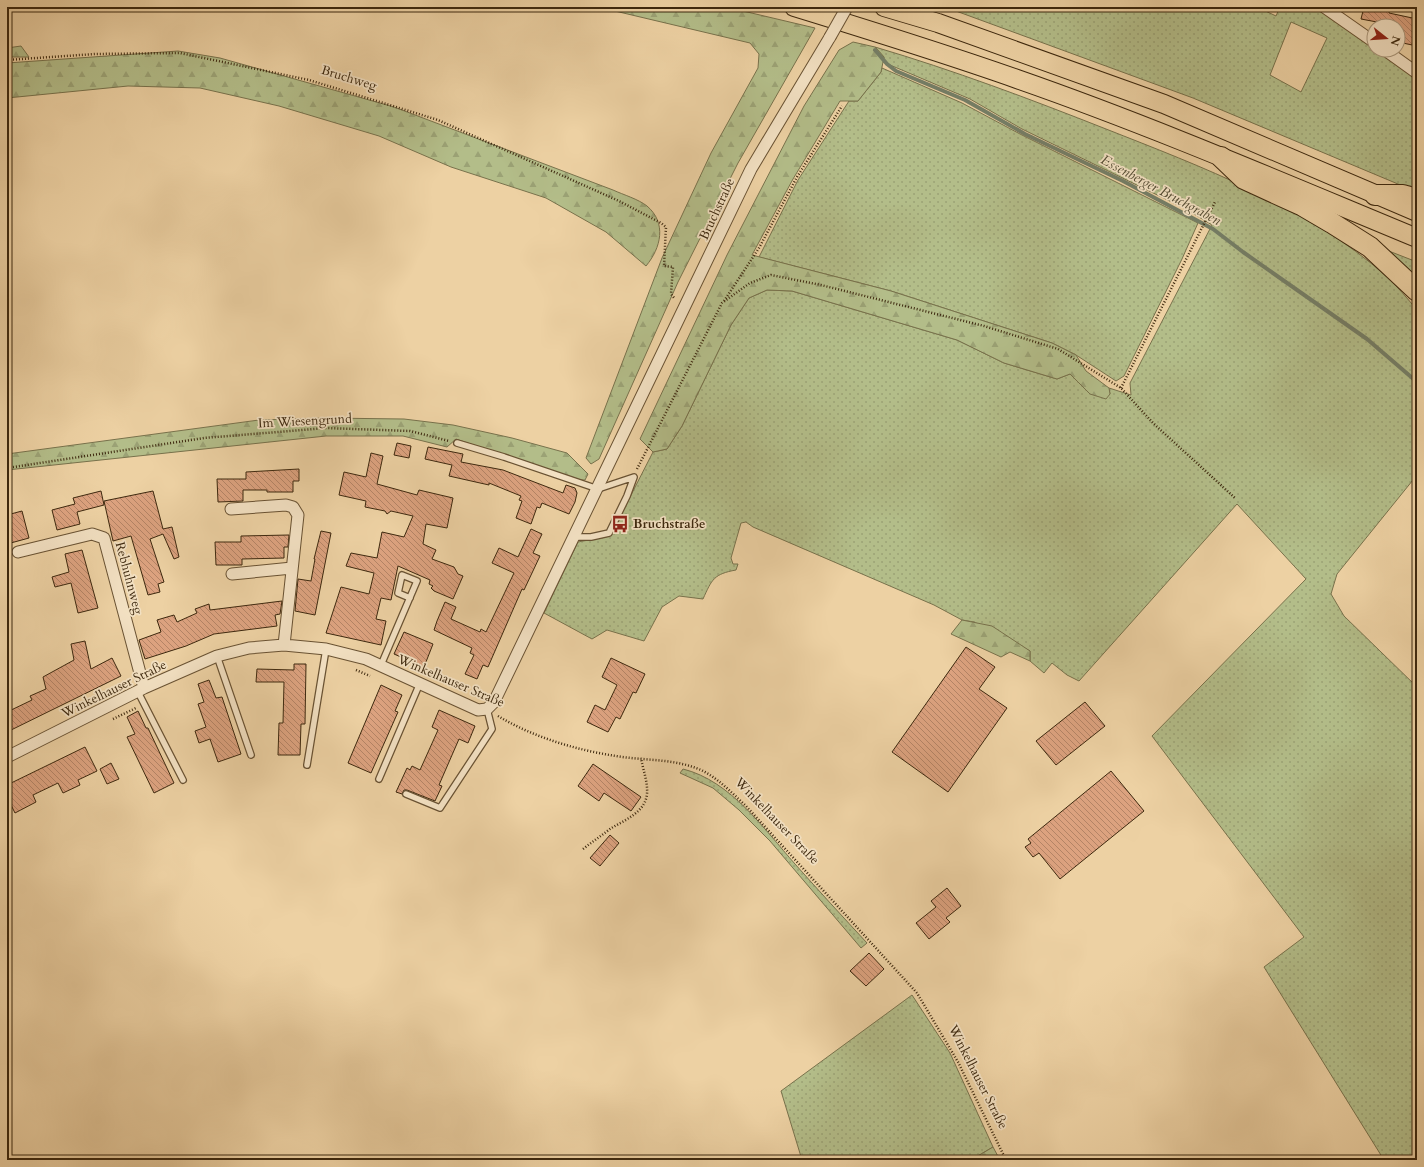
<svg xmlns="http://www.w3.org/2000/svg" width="1424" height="1167" font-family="Cardo,serif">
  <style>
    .grass { fill: url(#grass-dots); stroke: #78724c; fill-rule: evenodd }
    .forest { fill: url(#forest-firs); stroke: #78724c }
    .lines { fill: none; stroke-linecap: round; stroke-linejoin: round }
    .stream { stroke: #757e66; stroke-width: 4 }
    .building { fill: url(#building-back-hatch); stroke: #3d280e }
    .service-casing { stroke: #695233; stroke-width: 8 }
    .minor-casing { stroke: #695233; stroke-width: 13 }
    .trunk-casing { stroke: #3d280e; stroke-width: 20 }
    .motorway-casing { stroke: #3d280e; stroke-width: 22 }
    .path { stroke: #3d280e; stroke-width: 2.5; stroke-dasharray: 1 2; stroke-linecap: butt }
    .service { stroke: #f3e1c3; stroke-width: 5.5 }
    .minor { stroke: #f3e1c3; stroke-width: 11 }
    .trunk { stroke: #edd1a3; stroke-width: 18 }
    .motorway { stroke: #edd1a3; stroke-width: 20 }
    .minor-bridge-casing { stroke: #695233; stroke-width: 13; stroke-linecap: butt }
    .minor-bridge { stroke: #f3e1c3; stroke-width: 11 }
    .labels { text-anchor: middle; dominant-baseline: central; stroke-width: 3.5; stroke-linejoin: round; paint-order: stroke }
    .street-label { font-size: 13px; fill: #3d280e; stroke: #f3e1c3 }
    .poi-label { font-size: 13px; font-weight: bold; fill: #3d280e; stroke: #f3e1c3; text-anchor: start }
    .water-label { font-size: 14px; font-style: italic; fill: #544c33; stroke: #f3e1c3 }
  </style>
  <defs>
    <pattern id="grass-dots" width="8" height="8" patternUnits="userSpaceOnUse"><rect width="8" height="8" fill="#b3bd89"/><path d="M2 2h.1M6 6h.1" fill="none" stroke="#9ba275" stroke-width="1.8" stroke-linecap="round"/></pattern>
    <pattern id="forest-firs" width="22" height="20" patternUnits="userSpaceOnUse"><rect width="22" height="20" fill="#b3bd89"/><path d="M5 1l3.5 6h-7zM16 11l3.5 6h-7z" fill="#9ba275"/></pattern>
    <pattern id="building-back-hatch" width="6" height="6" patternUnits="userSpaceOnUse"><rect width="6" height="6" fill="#dca27f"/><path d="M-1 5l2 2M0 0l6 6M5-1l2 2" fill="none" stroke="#b48466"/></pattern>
  </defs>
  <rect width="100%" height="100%" fill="#edd1a3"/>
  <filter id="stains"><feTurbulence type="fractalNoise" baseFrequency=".005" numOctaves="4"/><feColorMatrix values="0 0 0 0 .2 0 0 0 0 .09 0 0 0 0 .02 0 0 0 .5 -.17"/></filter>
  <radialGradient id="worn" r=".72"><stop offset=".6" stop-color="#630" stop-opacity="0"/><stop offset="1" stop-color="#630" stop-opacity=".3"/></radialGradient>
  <path class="grass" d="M945 7H1227L1243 10 1244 7H1257L1276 16 1280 7H1315L1417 79V192L1193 98ZM1291 22 1327 38 1301 92 1270 75Z
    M875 47C953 70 1030 99 1106 129 1200 166 1309 207 1386 276 1397 286 1407 298 1417 310V475L1337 574 1331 594 1344 616 1417 687V1160H1384L1264 967 1304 937 1152 736 1306 579 1237 504 1079 681 1067 675 1052 663 1044 673 1030 661V651L974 622 962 620 934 605 753 527 746 522 741 523 731 558 733 564H738L736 570C714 574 712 579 703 599L679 596 662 607 644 641 607 630 592 639 544 613 578 542 610 536 653 452 667 449 682 426 731 325 749 298 767 290 792 291 957 340 1004 363 1057 379 1070 374 1076 380 1110 394 1109 388 1131 395 1130 383 1212 225 1186 209 1022 129 970 99 883 62 884 57Z
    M882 68 962 103 1020 134 1198 223 1182 259 1124 376 1116 381 1076 355 1052 343 891 291 759 257 798 180 849 101H858L881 72Z
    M1376 246 1417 262V283Z
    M683 769C731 781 764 829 795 864 819 891 843 917 867 943L861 948 770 841 739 810 713 788 680 773Z
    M912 995 950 1053 993 1147 971 1160H802L781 1091Z"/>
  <path class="forest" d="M598 7H726L815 28 738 163 678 282 599 459 591 464 586 458 662 258 711 153 758 68 759 54 750 43Z
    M853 42 875 47 884 57 881 72 858 101H840L793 179 752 255 891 291 1052 343 1076 355 1086 371 1109 388 1110 394 1106 399 1090 394 1070 374 1057 379 1004 363 957 340 792 291 767 290 749 298 731 325 682 426 667 449 653 452 640 439 727 255 804 106 839 50Z
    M21 46 29 57H7V48Z
    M178 51 220 58 394 107 613 190C624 195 638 199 647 206 667 223 661 248 646 266L606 232 546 198 451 167 379 136 279 106 200 88 128 86 7 98V63Z
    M325 418 404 419 453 425 512 438 567 453 588 474 585 480H578L456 439 447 447 403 436H326L7 470V454L259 420Z
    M962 620 992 626 1030 651V661L1010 652 1001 657 951 634Z
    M993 1147 1000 1160H971Z"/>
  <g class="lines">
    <path class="stream" d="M875 50 887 64 896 71 965 100 1025 134 1123 181 1213 229 1243 252 1367 339 1417 382"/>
  </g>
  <path class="building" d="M1364 7H1390L1389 13 1417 19V46L1398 42V26L1361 19Z
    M397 443 411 446 409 458 394 455Z
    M428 447 463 454 461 462 503 470 563 493 566 485 575 488 577 493 575 502 569 514 542 503 540 508 537 507 531 524 516 518 522 501 519 500 521 496 489 483V485L449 476 452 465 425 459Z
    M371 453 383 456 377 484 417 495 419 490 453 498 447 528 426 524 423 544 436 550 432 559 454 567 458 574 463 576 453 599 434 591 431 588 433 586 429 584 430 580 398 566 391 600 381 598 376 619 386 621 381 645 326 633 341 587 369 594 374 573 346 566 351 553 377 558 382 532 404 537 413 516 391 511 387 514 385 511 365 507 366 501 339 495 344 472 366 477Z
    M299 469V481H293V492H267V490H243V501L218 502 217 479H246V472Z
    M101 491 104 505 77 512 80 524 57 530 52 510 75 504 73 498Z
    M153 491 163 529 172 527 179 557 174 559 163 534 150 539 164 582 158 584 160 592 148 595 131 536 113 541 104 501Z
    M22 511 29 538 7 544V515Z
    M531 529 542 534 533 553 540 556 524 590 522 589 488 667 483 665 477 679 465 674 474 655 470 653 472 648 434 630 437 621 445 602 456 607 451 619 480 632 481 629 486 632 514 573 492 563 499 548 518 557Z
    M321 531 331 533 315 615 295 611 298 579 311 581 315 559H314Z
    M289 535 288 547H284V558L242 559V565H216L215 542H241V536Z
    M82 550 98 608 78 613 71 583 55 587 52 577 69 572 65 554Z
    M282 601 280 614 275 615 277 626 214 634 186 646 145 659 139 640 161 632 157 620 174 615 177 622 197 613 195 609 209 604 210 610Z
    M404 632 433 644 424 667 394 654Z
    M85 641 91 669 112 658 121 676 7 732V712L32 700 30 696 46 689 43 677 74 660 71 644Z
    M966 647 995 667 979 689 1007 708 948 792 892 752Z
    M611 658 645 674 636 693 633 692 620 719 616 717 608 732 587 722 595 705 605 710 617 685 602 677Z
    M294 664H306L305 724H301L300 755H278L279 723H283L284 682H256L257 669 294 670Z
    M209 680 216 698 222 697 241 754 218 762 210 739 199 743 195 731 206 727 198 704 204 702 198 684Z
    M381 685 402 695 395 711 398 712 371 773 348 763Z
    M1085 702 1105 726 1056 765 1036 741Z
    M439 710 475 726 468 743 459 739 439 785 442 786 435 801 407 790H404L402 794 396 792 407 768 410 770 412 766 420 770 438 730 432 727Z
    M138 711 146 728H148L174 783 154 793 127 737 135 734 127 717Z
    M85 747 97 771 78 780 80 785 63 793 58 783 33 795 36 802 15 813 7 797V785Z
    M111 763 119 779 107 784 100 769Z
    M593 764 641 797 631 811 604 793 599 801 578 786Z
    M1111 771 1144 811 1060 879 1039 853 1033 857 1025 847 1031 843 1028 839Z
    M610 835 619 843 600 866 590 858Z
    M947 888 961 906 946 918 950 922 929 939 916 923 936 907 931 901Z
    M869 953 884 969 866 986 850 971Z"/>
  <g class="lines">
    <g class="service-casing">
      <path id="service" d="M457 443 504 457 598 489 634 477 627 496 609 533 591 537H573
        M217 656 251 755
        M381 665 417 581 402 575 398 593 410 598
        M138 692 183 780
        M307 765 326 649
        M379 779 420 683
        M406 794 440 808 492 729 487 709"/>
    </g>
    <g class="minor-casing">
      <path id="minor" d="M1324 7 1374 42
        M1385 50 1417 73
        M231 509 286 505 293 507 298 515 284 645
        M18 552 92 534 104 538 144 688
        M232 574 292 568
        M7 757 144 688 217 656 249 648 284 645 326 649 366 659 478 710 487 709 494 702 751 169 830 37"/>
    </g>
    <g class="trunk-casing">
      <path id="trunk" d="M794 7C869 30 943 53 1017 79 1152 126 1284 183 1417 238
        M884 7 938 23 1164 104 1417 212"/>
    </g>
    <g class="motorway-casing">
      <path id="motorway" d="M1221 157 1244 179 1303 206 1332 223 1370 247 1417 291
        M1375 195H1403L1417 199"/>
    </g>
    <path class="path" d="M7 60 95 54 180 53 309 80 438 120 619 201 661 223 666 227 664 266 673 267 671 294 675 299
      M724 301 759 248 797 177 842 106
      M1121 388 1215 202
      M7 468 204 438 326 428 410 431 449 441
      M637 469 722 303 750 283 771 275 821 285 984 326 1058 349 1121 388 1153 423 1235 498
      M356 670 370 676
      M498 716C533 737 576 750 616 756 645 761 673 758 701 770 718 778 732 793 746 806L917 993 958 1062 1006 1160
      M113 719 136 708
      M583 849C592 842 601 836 610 829 624 820 645 813 647 794 648 782 643 770 641 758"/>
    <use href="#service" class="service"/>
    <use href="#minor" class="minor"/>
    <use href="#trunk" class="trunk"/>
    <use href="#motorway" class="motorway"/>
    <g class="minor-bridge-casing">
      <path id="minor-bridge" d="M830 37 847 7"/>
    </g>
    <use href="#minor-bridge" class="minor-bridge"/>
  </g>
  <defs>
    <g id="bus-bare" transform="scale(1.38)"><path d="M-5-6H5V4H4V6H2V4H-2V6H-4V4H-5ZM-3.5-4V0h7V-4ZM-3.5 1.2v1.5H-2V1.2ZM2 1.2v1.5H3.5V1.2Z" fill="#8f2418" stroke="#f3e1c3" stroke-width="2.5" paint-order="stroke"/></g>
  </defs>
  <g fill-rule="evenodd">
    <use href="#bus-bare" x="620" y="524"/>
  </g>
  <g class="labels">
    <g class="street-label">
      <text transform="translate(349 78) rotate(17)">Bruchweg</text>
      <text transform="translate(717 209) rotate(-65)">Bruchstraße</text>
      <text transform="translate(305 421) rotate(-3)">Im Wiesengrund</text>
      <text transform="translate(129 578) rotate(75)">Rebhuhnweg</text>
      <text transform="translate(451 681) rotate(23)">Winkelhauser Straße</text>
      <text transform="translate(114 689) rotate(-26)">Winkelhauser Straße</text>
      <text transform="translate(777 821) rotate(46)">Winkelhauser Straße</text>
      <text transform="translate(978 1077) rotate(63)">Winkelhauser Straße</text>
    </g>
    <g class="poi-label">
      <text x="633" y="524">Bruchstraße</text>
    </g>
    <g class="water-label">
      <text transform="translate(1161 190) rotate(28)">Essenberger Bruchgraben</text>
    </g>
  </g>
  <rect width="1424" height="1167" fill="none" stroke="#edd1a3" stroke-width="24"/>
  <rect x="8" y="8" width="1408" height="1151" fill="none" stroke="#3d280e" stroke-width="2"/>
  <rect x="12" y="12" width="1400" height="1143" fill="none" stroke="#3d280e"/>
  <g transform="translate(1386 38) rotate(107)"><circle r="19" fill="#f3e1c3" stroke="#aa977b"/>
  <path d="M0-3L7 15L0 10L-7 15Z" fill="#8f2418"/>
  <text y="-6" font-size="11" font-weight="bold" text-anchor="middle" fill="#3d280e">N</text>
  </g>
  <rect width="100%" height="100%" filter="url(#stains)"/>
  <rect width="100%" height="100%" fill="url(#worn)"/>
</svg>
